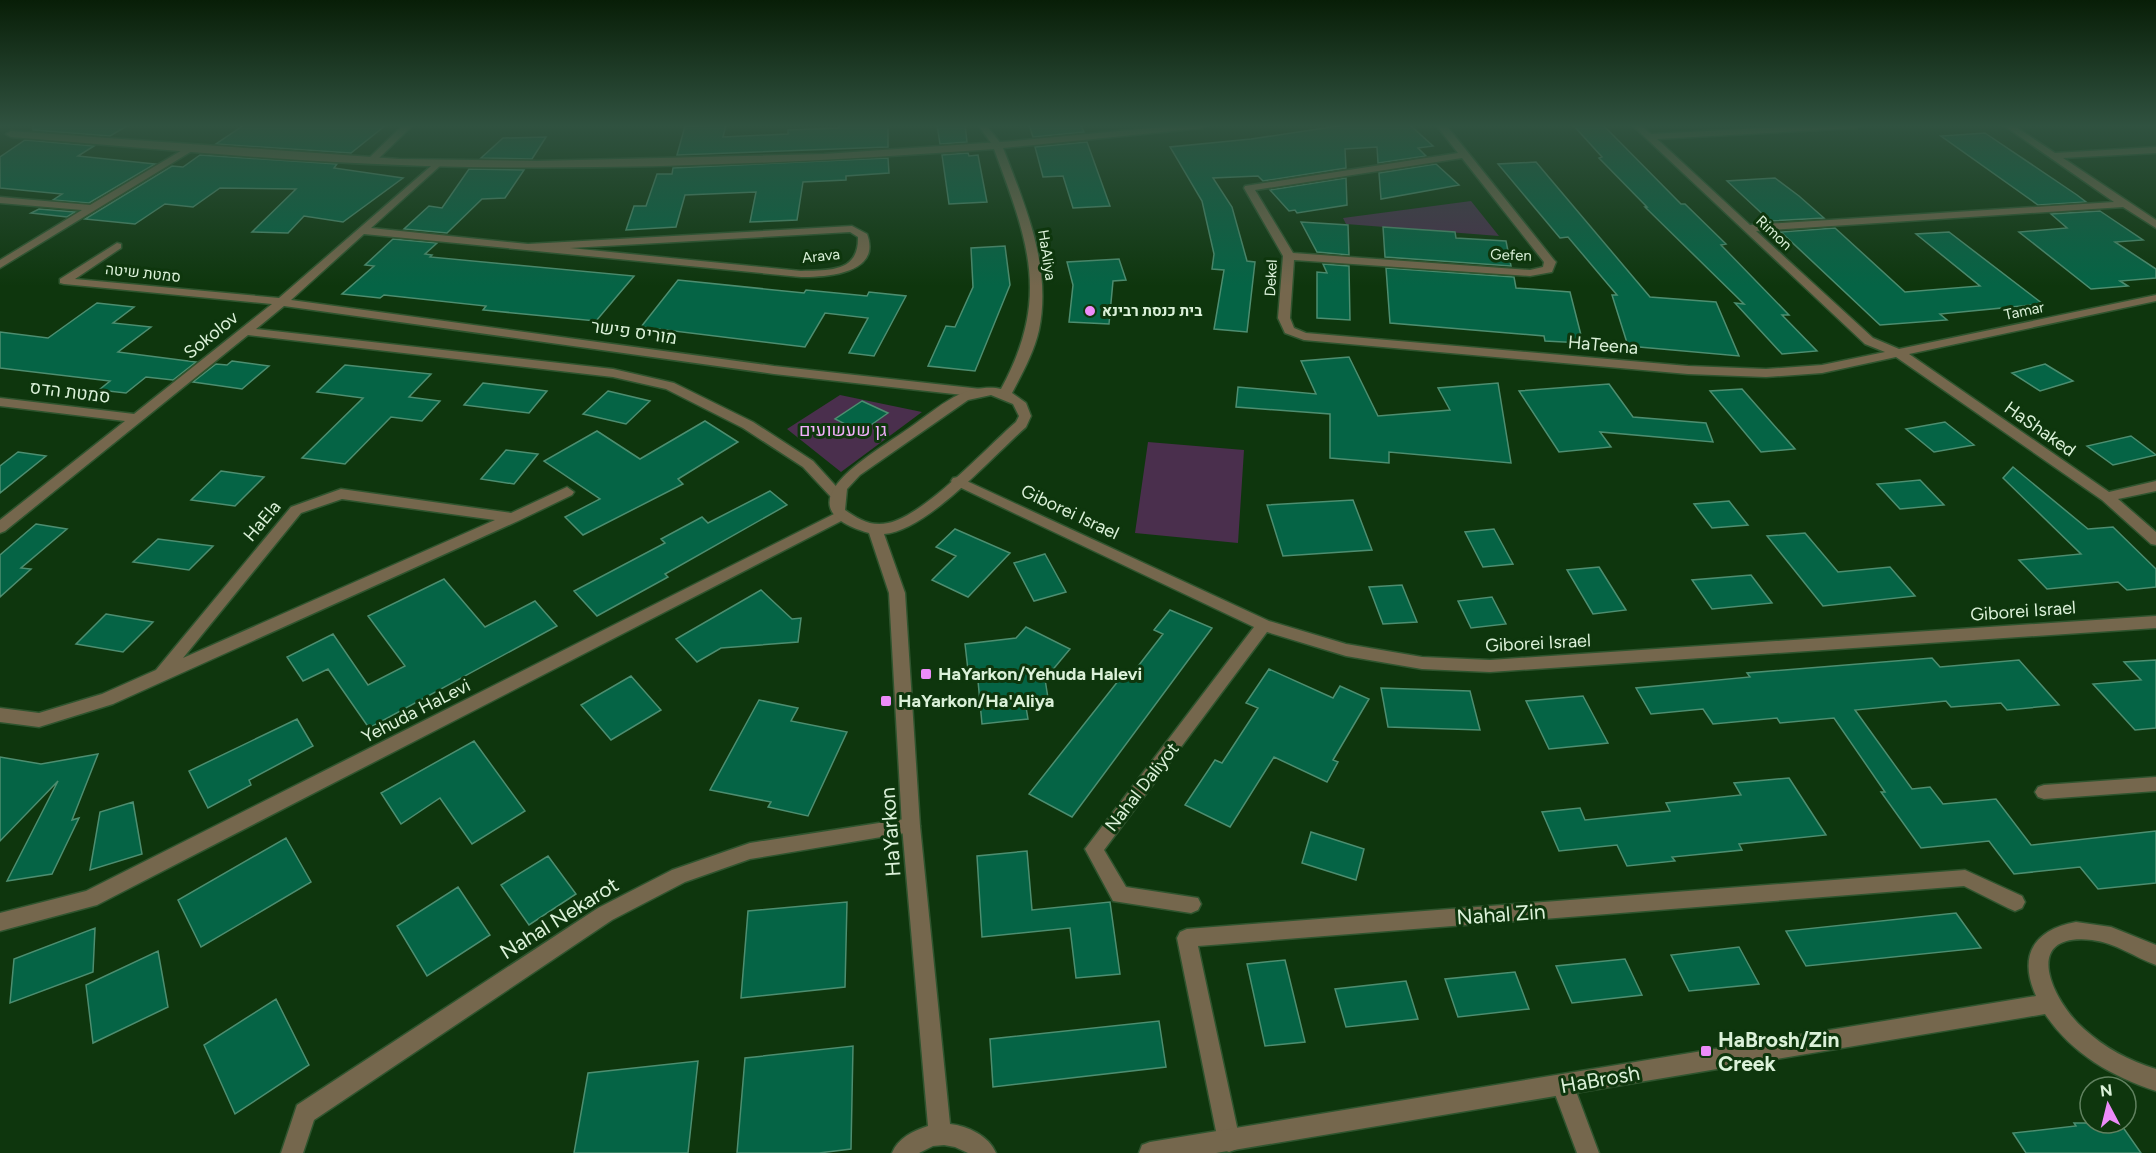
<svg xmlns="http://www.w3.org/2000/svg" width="2156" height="1153" font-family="Figtree,Heebo,sans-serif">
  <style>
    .green { fill: #4a2f4d }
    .building { fill: #056445; stroke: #4d8e70; stroke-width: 1.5 }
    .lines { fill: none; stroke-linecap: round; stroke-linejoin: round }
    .minor-casing { stroke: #2f542e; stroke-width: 3 }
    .tertiary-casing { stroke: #2f542e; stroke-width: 3 }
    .minor { fill: #75674d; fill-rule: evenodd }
    .tertiary { fill: #75674d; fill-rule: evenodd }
    .poi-dot { fill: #ed8cf9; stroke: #0e360d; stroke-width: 2 }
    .labels { text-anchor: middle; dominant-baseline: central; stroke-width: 6; stroke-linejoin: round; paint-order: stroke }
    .far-street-label { font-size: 15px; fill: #dbf1d9; stroke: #0e360d }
    .far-poi-label { font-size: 15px; font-weight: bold; fill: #dbf1d9; stroke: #0e360d; text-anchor: start }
    .street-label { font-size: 18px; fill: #dbf1d9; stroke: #0e360d }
    .park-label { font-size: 18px; fill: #f2affa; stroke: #0e360d }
    .poi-label { font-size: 18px; font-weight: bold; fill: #dbf1d9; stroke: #0e360d; text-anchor: start }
    .near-street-label { font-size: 21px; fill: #dbf1d9; stroke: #0e360d }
    .near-poi-label { font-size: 21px; font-weight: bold; fill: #dbf1d9; stroke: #0e360d; text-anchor: start }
  </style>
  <rect width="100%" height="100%" fill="#0e360d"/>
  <path class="green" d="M1471 201 1499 236 1346 224 1343 218Z
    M840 395 922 412 841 472 787 429Z
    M1148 442 1244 450 1238 543 1135 533Z"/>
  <path class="building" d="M33 125H129L110 136 33 130Z
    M244 125H386L351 153 216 144Z
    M726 125 723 137 788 134V130L839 128V125H888V147L677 155 685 126Z
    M937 125H965L967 142 940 144Z
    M1029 125H1081L1084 132 1033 137Z
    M1345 125H1410L1433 146 1418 148 1426 156 1378 163 1377 147 1345 149 1346 168 1263 181 1258 176 1213 178 1232 207 1247 261 1255 262 1247 332 1214 329 1224 270 1212 269 1214 254 1202 201 1170 147 1251 139Z
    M1573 125H1603L1681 204H1685L1726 244 1721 245 1789 315H1782L1817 351 1782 354 1735 303 1744 304 1645 207H1647L1599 158 1602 157Z
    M1985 133 2077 195 2086 202 2038 205 1941 136Z
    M546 137 532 159 481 158 503 138Z
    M25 140 94 146 78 156 155 164 89 203 53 200 62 194 0 188V157Z
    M1087 142 1110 206 1073 208 1063 176 1043 177 1035 147Z
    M968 153 969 156 978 155 987 202 949 204 942 155Z
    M200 155 337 164 334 168 403 178 343 222 304 216 288 233 252 232 296 189 220 188 193 207 165 204 135 224 85 219 172 166 183 167Z
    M888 158 889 173 846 176V180L803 182 797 220 750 222 756 192 685 195 676 227 626 230 634 206H646L657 174H672L673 168Z
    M1536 162 1650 297 1716 302 1739 356 1628 346 1612 295H1617L1568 237 1560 238 1498 164Z
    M1436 164 1459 185 1381 199 1379 173Z
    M469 169 524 170 505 198 482 199 447 233 404 229 429 206 442 208Z
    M1346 178 1347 205 1297 213 1295 210 1289 211 1270 190Z
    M1775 178 1799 196 1824 218 1770 221 1727 181Z
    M39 209 75 212 67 217 31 213Z
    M2100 211 2143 240 2115 242 2156 269V278L2120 281 2128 286 2091 289 2019 232 2067 228 2051 214Z
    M1301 222 1348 225 1349 255 1317 252Z
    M1383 227 1455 232 1456 238 1506 241 1511 266 1385 257Z
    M1835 228 1905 292 1980 286 1916 234 1949 232 2043 304 1940 314 1947 320 1880 325 1781 232Z
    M393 239 437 243 425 254 432 255 430 257 634 276 596 321 483 310 486 306 384 295 380 298 342 294 374 266 365 265Z
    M1005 246 1010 285 975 371 928 366 946 326 955 327 973 287 971 248Z
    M1119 259 1126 280 1113 281 1109 324 1069 322 1073 285 1067 262Z
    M1323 264 1349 266 1350 320 1317 318V272L1327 273Z
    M1386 268 1514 277 1516 288 1570 292 1583 343 1545 341 1544 336 1390 323Z
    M678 280 804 293 806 290 867 296 869 292 906 296 874 356 849 353 868 318 825 313 805 347 641 327Z
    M97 303 134 307 113 323 151 327 118 352 196 362 173 380 146 377 126 393 99 390 110 381 0 368V332L48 338Z
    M1349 357 1378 416 1450 410 1438 388 1498 383 1511 463 1389 452V463L1330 458V414L1236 407 1238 387 1316 394 1301 361Z
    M232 361 269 366 242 389 193 382 216 364 227 365Z
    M2045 364 2073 381 2040 391 2012 373Z
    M345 365 431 374 409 397 440 401 422 421 391 417 345 464 302 458 363 398 317 392Z
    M483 383 547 391 529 413 464 405Z
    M1609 384 1633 417 1706 423 1713 442 1600 432 1611 447 1559 452 1519 391Z
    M1742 389 1795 449 1761 452 1710 391Z
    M608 391 650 401 626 424 583 414Z
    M862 401 888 413 861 432 835 419Z
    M705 421 738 442 678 479 683 484 583 535 565 517 600 499 544 461 597 431 640 459Z
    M1945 422 1974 445 1934 452 1906 429Z
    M2131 436 2156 455 2113 465 2087 446Z
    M506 450 538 454 514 484 481 479Z
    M18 452 46 456 0 493V466Z
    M2013 467 2088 529 2113 527 2156 569V587L2127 590 2118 582 2047 589 2019 560 2081 554 2003 478Z
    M221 471 264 477 235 506 191 500Z
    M1920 480 1944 505 1900 509 1877 484Z
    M770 491 787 505 665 574 668 577 597 616 574 591 665 543 661 539 702 517 708 523Z
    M1353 500 1372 550 1283 556 1267 505Z
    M1729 501 1748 525 1712 528 1694 504Z
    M36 524 67 529 21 568 31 569 0 597V555Z
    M955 529 1010 553 968 597 932 580 956 556 936 547Z
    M1494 529 1513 564 1483 567 1465 532Z
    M1805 533 1838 572 1890 567 1915 596 1823 606 1767 536Z
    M158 539 213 546 189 570 133 562Z
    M1045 554 1066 592 1034 601 1014 563Z
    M1599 567 1626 610 1593 614 1567 570Z
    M1751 575 1772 603 1712 609 1692 580Z
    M444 579 485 627 535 601 557 626 369 728 328 669 303 681 287 657 333 634 368 685 405 666 368 616Z
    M1402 585 1417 622 1383 624 1369 587Z
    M761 590 792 619 801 618 798 642 721 648 697 662 676 639Z
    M1492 597 1506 624 1471 628 1458 601Z
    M1170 610 1212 628 1072 817 1029 794 1126 671 1132 674 1163 634 1154 630Z
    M106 614 153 622 123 652 76 644Z
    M1026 627 1070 649 1045 679 1048 698 1025 701 1028 719 982 724 977 670H968L965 644 1016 638Z
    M1932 658 1940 667 2019 660 2059 705 2007 710 2001 703 1951 707 1946 701 1855 710 1912 789 1930 787 1943 804 1996 799 2031 845 2156 831V883L2098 889 2080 867 2014 874 1989 841 1921 848 1881 792H1885L1834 718 1780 723 1777 718 1713 724 1703 709 1651 714 1636 688 1750 677 1747 673Z
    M2156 660V728L2135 730 2093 684 2141 680 2124 662Z
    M1269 669 1333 698 1340 686 1369 699 1333 760 1338 762 1327 782 1274 757 1230 827 1185 805 1215 760 1222 763 1258 708 1246 703Z
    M631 676 661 710 611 740 581 705Z
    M1381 688 1470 691 1480 730 1388 727Z
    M1583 696 1608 743 1549 749 1526 701Z
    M759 700 798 708 791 721 847 732 808 816 768 807 771 802 710 790Z
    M297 719 313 746 249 780 251 785 208 808 189 771Z
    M474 741 525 811 472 844 440 798 401 824 381 793Z
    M98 754 72 820 79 818 52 874 7 881 58 781 0 841V757L41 764Z
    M1789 778 1826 835 1739 844 1742 850 1672 857 1675 861 1627 866 1617 845 1559 851 1542 812 1580 808 1585 820 1670 811 1666 803 1741 795 1734 783Z
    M133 802 142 854 90 870 100 812Z
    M1311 832 1364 849 1356 880 1302 863Z
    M286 838 311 882 201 947 178 900Z
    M1027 851 1032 910 1110 902 1120 974 1076 978 1070 928 982 937 977 856Z
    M548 856 576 894 529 925 501 885Z
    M458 887 490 935 427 976 397 926Z
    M847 902 845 987 741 998 748 911Z
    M1956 913 1981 948 1806 966 1786 931Z
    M95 928 93 972 10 1003 14 959Z
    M1739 947 1759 984 1689 991 1671 955Z
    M158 951 168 1007 93 1043 86 985Z
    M1625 959 1642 995 1572 1003 1556 966Z
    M1285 960 1305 1042 1265 1046 1247 964Z
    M1515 972 1529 1009 1458 1017 1445 979Z
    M1406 981 1418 1019 1346 1027 1335 989Z
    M276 999 309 1065 235 1114 204 1045Z
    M1159 1021 1166 1067 993 1087 990 1039Z
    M853 1046 851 1149 819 1153H737L745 1058Z
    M698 1061 688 1153H574L588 1073Z
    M2074 1123H2120L2141 1153H2026L2013 1133 2076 1126Z"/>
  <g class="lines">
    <g class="minor-casing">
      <path id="minor" d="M403 125H413L376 161H370V157Z
        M978 125H986L1002 145 1000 147H994Z
        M1436 125H1446L1554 260 1556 262 1552 272 1530 276 1294 260 1290 318 1294 328 1306 333 1688 366 1766 369 1822 365 1885 352 1865 344 1632 125H1641L1651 134 1817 125H1861L1857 128 1657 139 1750 225 2114 202 2003 125H2013L2055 153 2156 147V153L2063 158 2156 220V228L2123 207 1756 231 1873 338 1899 349 2156 295V301L1909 354 2109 492 2156 481V491L2118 499 2156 532V545L2151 544 2102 500 1896 357 1822 373 1766 377 1688 374 1304 340 1285 333 1278 318 1283 256 1244 188 1245 186 1458 153ZM1462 158 1544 262 1543 267 1530 270 1293 253 1255 190Z
        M189 146 194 149 192 151 0 268V260L82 210 0 203V197L90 205Z
        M438 160 443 163 441 165 371 228 528 244 852 226 867 234C882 274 826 277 801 277L364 234 291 300 774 366 981 389 987 393 981 397 774 374 284 306 256 329 613 369 674 383 753 422 813 461 843 494 841 497H831L803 467 743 428 666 389 613 377 248 335 5 531 0 533V520L125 421 0 406V398L134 414 272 304 64 284 60 283V279L117 243 121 244V248L75 279 279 298ZM850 232 858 237C859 273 828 270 801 271L570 248Z
        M958 477 1269 621 1346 644 1422 657 1490 660 2156 616V628L1490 672 1422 669 1346 656 1267 632 1104 850 1126 887 1198 898 1201 904 1198 910 1191 913 1113 901 1085 849 1254 627 953 484 951 481 953 478Z
        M567 487 574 492 572 495 518 521 113 704 39 727 0 722V708L39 713 102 694 156 670 291 507 341 489 511 513ZM342 499 495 520 183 658 301 513Z
        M842 510 849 515 847 518 97 905 0 931V913L86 891Z
        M2156 777V791L2044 799 2038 797 2035 792 2038 787 2044 785Z
        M911 818 917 821 920 826 917 831 750 859 685 882 612 920 314 1120 303 1153H281L297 1105 598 908 672 870 750 843Z
        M1965 870 2022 896 2025 902 2022 908 2015 911 2008 908 1964 886 1198 946 1240 1141 1237 1149 1229 1152 1221 1149 1218 1141 1177 938 1180 932 1187 929Z
        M1563 1075 1571 1078 1599 1153H1577L1552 1086 1555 1078Z"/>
    </g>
    <g class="tertiary-casing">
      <path id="tertiary" d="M1182 125H1208L1203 128 1003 148C1025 205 1052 267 1039 330 1034 352 1023 372 1012 393L1026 403 1031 416 1026 427C993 456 927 531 884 534L905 593 920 826 950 1124C968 1126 989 1136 996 1153H968L955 1147 944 1145 933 1146 919 1153H892C898 1138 913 1131 928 1126L902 826 889 593 869 533C779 507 866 458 902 433 919 422 942 402 960 394 972 389 989 386 1001 389 1051 297 1028 241 994 149 805 163 615 171 425 166 287 162 149 148 11 137L6 134 11 131 399 159 537 161 824 154 1014 141ZM991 395 1013 404 1019 416 1016 422C986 448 924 516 888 523 871 527 858 519 845 510L847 489 860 475 968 400Z
        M2076 922 2111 927 2156 945V965C2134 957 2116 943 2092 940 2019 932 2053 1002 2084 1029 2105 1048 2129 1061 2156 1069V1091C2111 1076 2072 1054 2045 1014L1216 1153H1139L1142 1145 1150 1142 2036 996C2018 956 2033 930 2076 922Z"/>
    </g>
    <use href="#minor" class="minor"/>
    <use href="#tertiary" class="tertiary"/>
  </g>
  <linearGradient id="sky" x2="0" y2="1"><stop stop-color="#081e07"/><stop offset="0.44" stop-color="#305240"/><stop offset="1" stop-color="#305240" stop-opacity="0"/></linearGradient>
  <rect width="2156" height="286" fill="url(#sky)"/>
  <g class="poi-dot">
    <circle cx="1090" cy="311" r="6"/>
    <rect x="920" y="668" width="12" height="12" rx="3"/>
    <rect x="880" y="695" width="12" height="12" rx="3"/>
    <rect x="1700" y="1045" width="12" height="12" rx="3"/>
  </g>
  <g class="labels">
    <g class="far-street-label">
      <text transform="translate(1774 233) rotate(43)">Rimon</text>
      <text transform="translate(1047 255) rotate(81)">HaAliya</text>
      <text transform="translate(1511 255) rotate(2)">Gefen</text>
      <text transform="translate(821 256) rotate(-6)">Arava</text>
      <text transform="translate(143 273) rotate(6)">סמטת שיטה</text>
      <text transform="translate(1271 278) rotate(-87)">Dekel</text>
      <text transform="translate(2024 311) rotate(-12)">Tamar</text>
    </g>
    <g class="far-poi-label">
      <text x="1102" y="311">בית כנסת רבינא</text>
    </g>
    <g class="street-label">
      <text transform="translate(634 332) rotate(8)">מוריס פישר</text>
      <text transform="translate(211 335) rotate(-39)">Sokolov</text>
      <text transform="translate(1603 345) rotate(5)">HaTeena</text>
      <text transform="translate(70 392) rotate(7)">סמטת הדס</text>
      <text transform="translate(2040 429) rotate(35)">HaShaked</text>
      <text transform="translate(1070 512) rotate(25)">Giborei Israel</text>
      <text transform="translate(262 521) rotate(-50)">HaEla</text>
      <text transform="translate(2023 611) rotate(-4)">Giborei Israel</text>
      <text transform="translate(1538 643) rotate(-3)">Giborei Israel</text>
      <text transform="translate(416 711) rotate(-27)">Yehuda HaLevi</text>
      <text transform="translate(1142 787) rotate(-52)">Nahal Daliyot</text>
    </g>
    <g class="park-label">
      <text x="843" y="430">גן שעשועים</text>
    </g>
    <g class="poi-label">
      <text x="938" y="674">HaYarkon/Yehuda Halevi</text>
      <text x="898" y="701">HaYarkon/Ha'Aliya</text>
    </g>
    <g class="near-street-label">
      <text transform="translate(890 832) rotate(-94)">HaYarkon</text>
      <text transform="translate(1501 914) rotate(-4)">Nahal Zin</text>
      <text transform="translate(559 918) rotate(-32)">Nahal Nekarot</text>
      <text transform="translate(1600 1079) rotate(-10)">HaBrosh</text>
    </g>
    <g class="near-poi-label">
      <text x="1718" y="1039">HaBrosh/Zin<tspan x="1718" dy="24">Creek</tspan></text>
    </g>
  </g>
  <g transform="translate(2108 1105) rotate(353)"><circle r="28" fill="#0e360d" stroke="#60815f" stroke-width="1.5"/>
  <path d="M0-4.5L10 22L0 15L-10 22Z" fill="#ed8cf9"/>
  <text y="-9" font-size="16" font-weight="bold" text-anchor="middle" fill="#dbf1d9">N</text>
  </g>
</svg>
